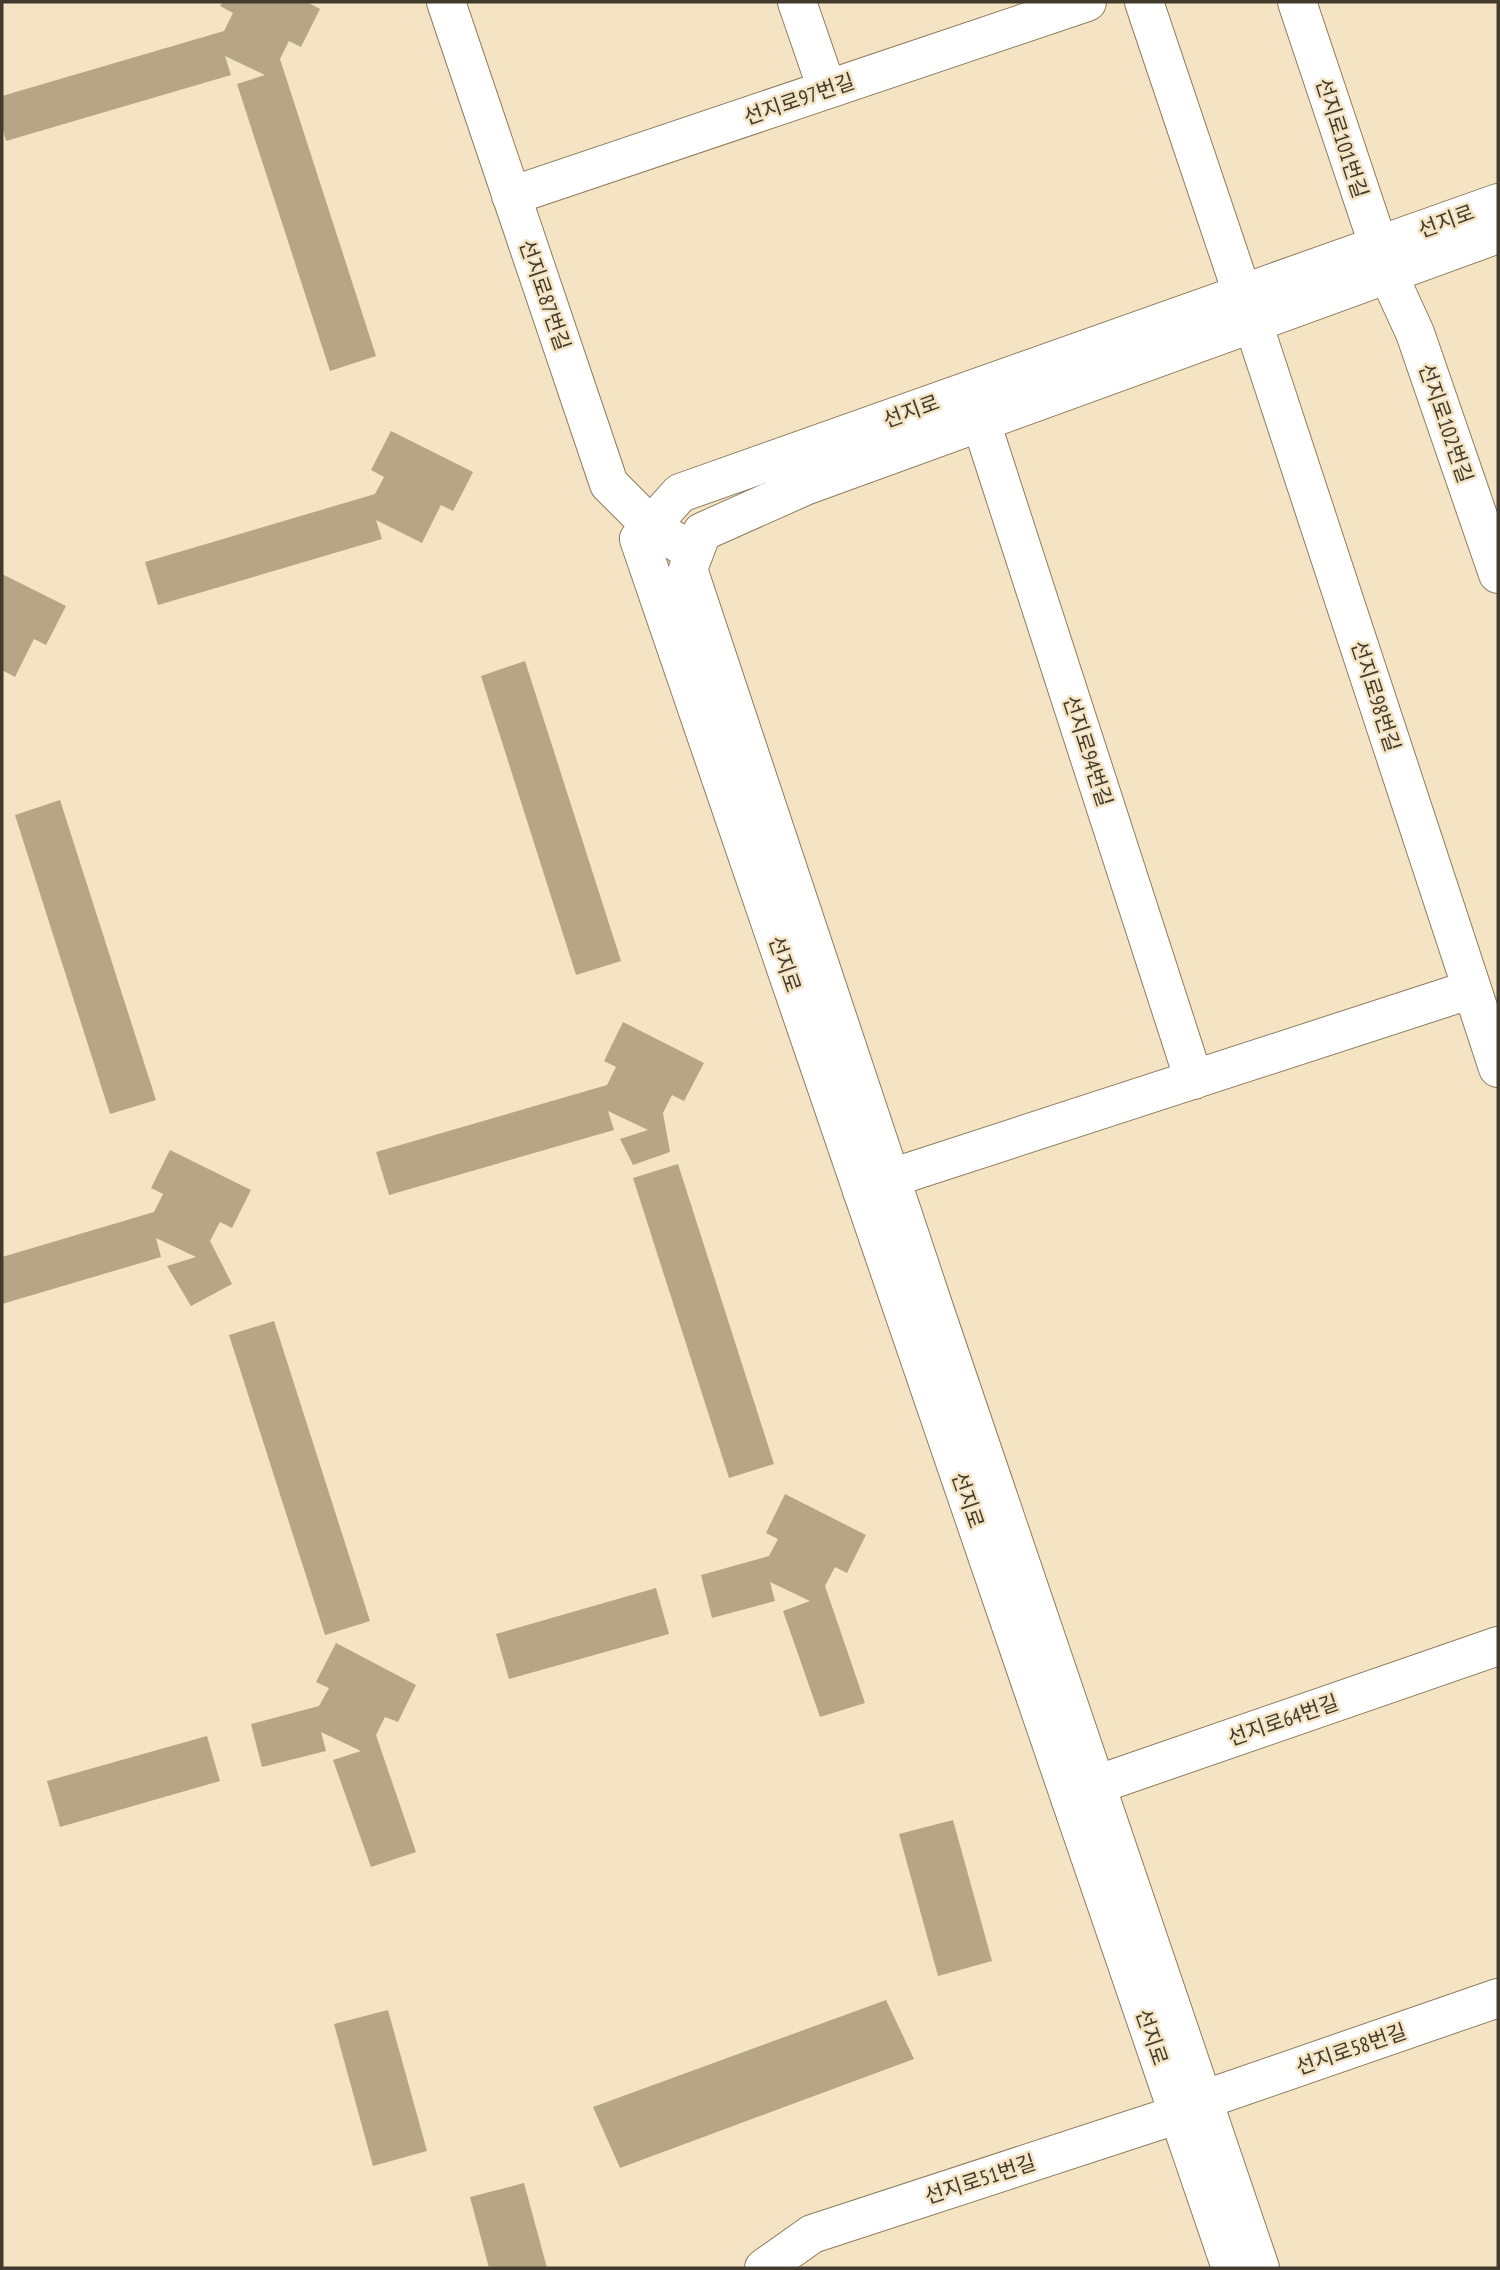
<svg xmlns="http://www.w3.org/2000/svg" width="1500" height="2270" font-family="'PT Sans Narrow','Noto Sans KR',sans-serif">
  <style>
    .building { fill: #b6a686 }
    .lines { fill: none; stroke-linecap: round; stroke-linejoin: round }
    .street-casing { stroke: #8d7d5f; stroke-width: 40 }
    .secondary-casing { stroke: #8d7d5f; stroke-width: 40 }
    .street { stroke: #fff; stroke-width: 38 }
    .secondary { stroke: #fff; stroke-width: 38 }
    .labels { text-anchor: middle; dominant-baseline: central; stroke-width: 5; stroke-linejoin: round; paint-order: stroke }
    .street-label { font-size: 21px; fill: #413a2d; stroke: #f5e4c3 }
  </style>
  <rect width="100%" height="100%" fill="#f5e4c3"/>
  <path class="building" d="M223 2H307L320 9 301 47 289 41 280 59 376 356 330 371 237 84 265 75 225 56 231 75 6 141 2 126V96L224 31 233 13 220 6Z
    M391 431 473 472 453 511 441 505 422 543 376 520 382 539 158 605 145 562 375 494 384 477 371 470Z
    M2 574 66 606 46 645 34 639 15 677 2 670Z
    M525 661 621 961 576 975 481 676Z
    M60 800 156 1100 110 1114 15 815Z
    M623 1022 704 1063 684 1101 672 1095 663 1113 670 1152 633 1165 620 1139 648 1130 608 1111 614 1130 389 1195 376 1152 607 1085 616 1067 604 1061Z
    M170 1150 251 1190 232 1228 220 1222 210 1241 232 1284 191 1306 167 1266 196 1257 156 1238 161 1257 2 1304V1257L154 1212 163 1194 151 1188Z
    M678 1164 774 1464 729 1478 633 1178Z
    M274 1321 370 1621 325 1635 229 1335Z
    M785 1494 866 1535 847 1573 835 1567 825 1586 865 1703 820 1717 783 1611 810 1601 770 1582 775 1601 712 1618 701 1575 769 1556 778 1539 766 1533Z
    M656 1588 669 1634 509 1679 496 1634Z
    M336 1643 416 1685 398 1722 385 1717 376 1735 416 1852 371 1867 333 1760 361 1751 321 1732 326 1751 262 1767 251 1724 319 1706 329 1688 316 1682Z
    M207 1736 220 1781 60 1827 47 1781Z
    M953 1820 992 1961 938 1976 899 1834Z
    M886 2000 914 2059 620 2168 593 2107Z
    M388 2010 427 2151 373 2166 334 2024Z
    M524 2183 547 2268H489L470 2197Z"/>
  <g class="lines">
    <g class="street-casing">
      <path id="street" d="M446 2 609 484 651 526 694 553
        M797 2 827 89
        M1144 2 1242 293 1253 323 1498 1068
        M1297 2 1388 274 1415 333 1498 574
        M511 196 1087 2
        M981 422 1194 1080
        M862 1191 891 1178 1472 989
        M1070 1798 1096 1785 1498 1646
        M764 2268 812 2234 1179 2114 1203 2100 1498 1998"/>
    </g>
    <g class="secondary-casing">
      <path id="secondary" d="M1231 2268 639 539 680 493 1498 203
        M1260 2268 933 1305 688 569 702 532 805 486 1498 234"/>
    </g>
    <use href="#street" class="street"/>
    <use href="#secondary" class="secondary"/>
  </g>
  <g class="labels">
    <g class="street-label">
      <text transform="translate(799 99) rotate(-19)">선지로97번길</text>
      <text transform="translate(1342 138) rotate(72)">선지로101번길</text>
      <text transform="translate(1446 221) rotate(-20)">선지로</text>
      <text transform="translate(545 295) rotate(71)">선지로87번길</text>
      <text transform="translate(911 411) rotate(-20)">선지로</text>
      <text transform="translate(1446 423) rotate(71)">선지로102번길</text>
      <text transform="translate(1376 696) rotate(72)">선지로98번길</text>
      <text transform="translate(1088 751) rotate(72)">선지로94번길</text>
      <text transform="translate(785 964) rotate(71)">선지로</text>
      <text transform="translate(968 1500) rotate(71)">선지로</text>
      <text transform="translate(1283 1720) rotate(-19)">선지로64번길</text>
      <text transform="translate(1152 2037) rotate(71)">선지로</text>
      <text transform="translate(1351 2049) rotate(-19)">선지로58번길</text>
      <text transform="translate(980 2179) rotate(-18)">선지로51번길</text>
    </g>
  </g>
  <rect width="1500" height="2270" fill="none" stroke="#413a2d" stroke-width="7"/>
</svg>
